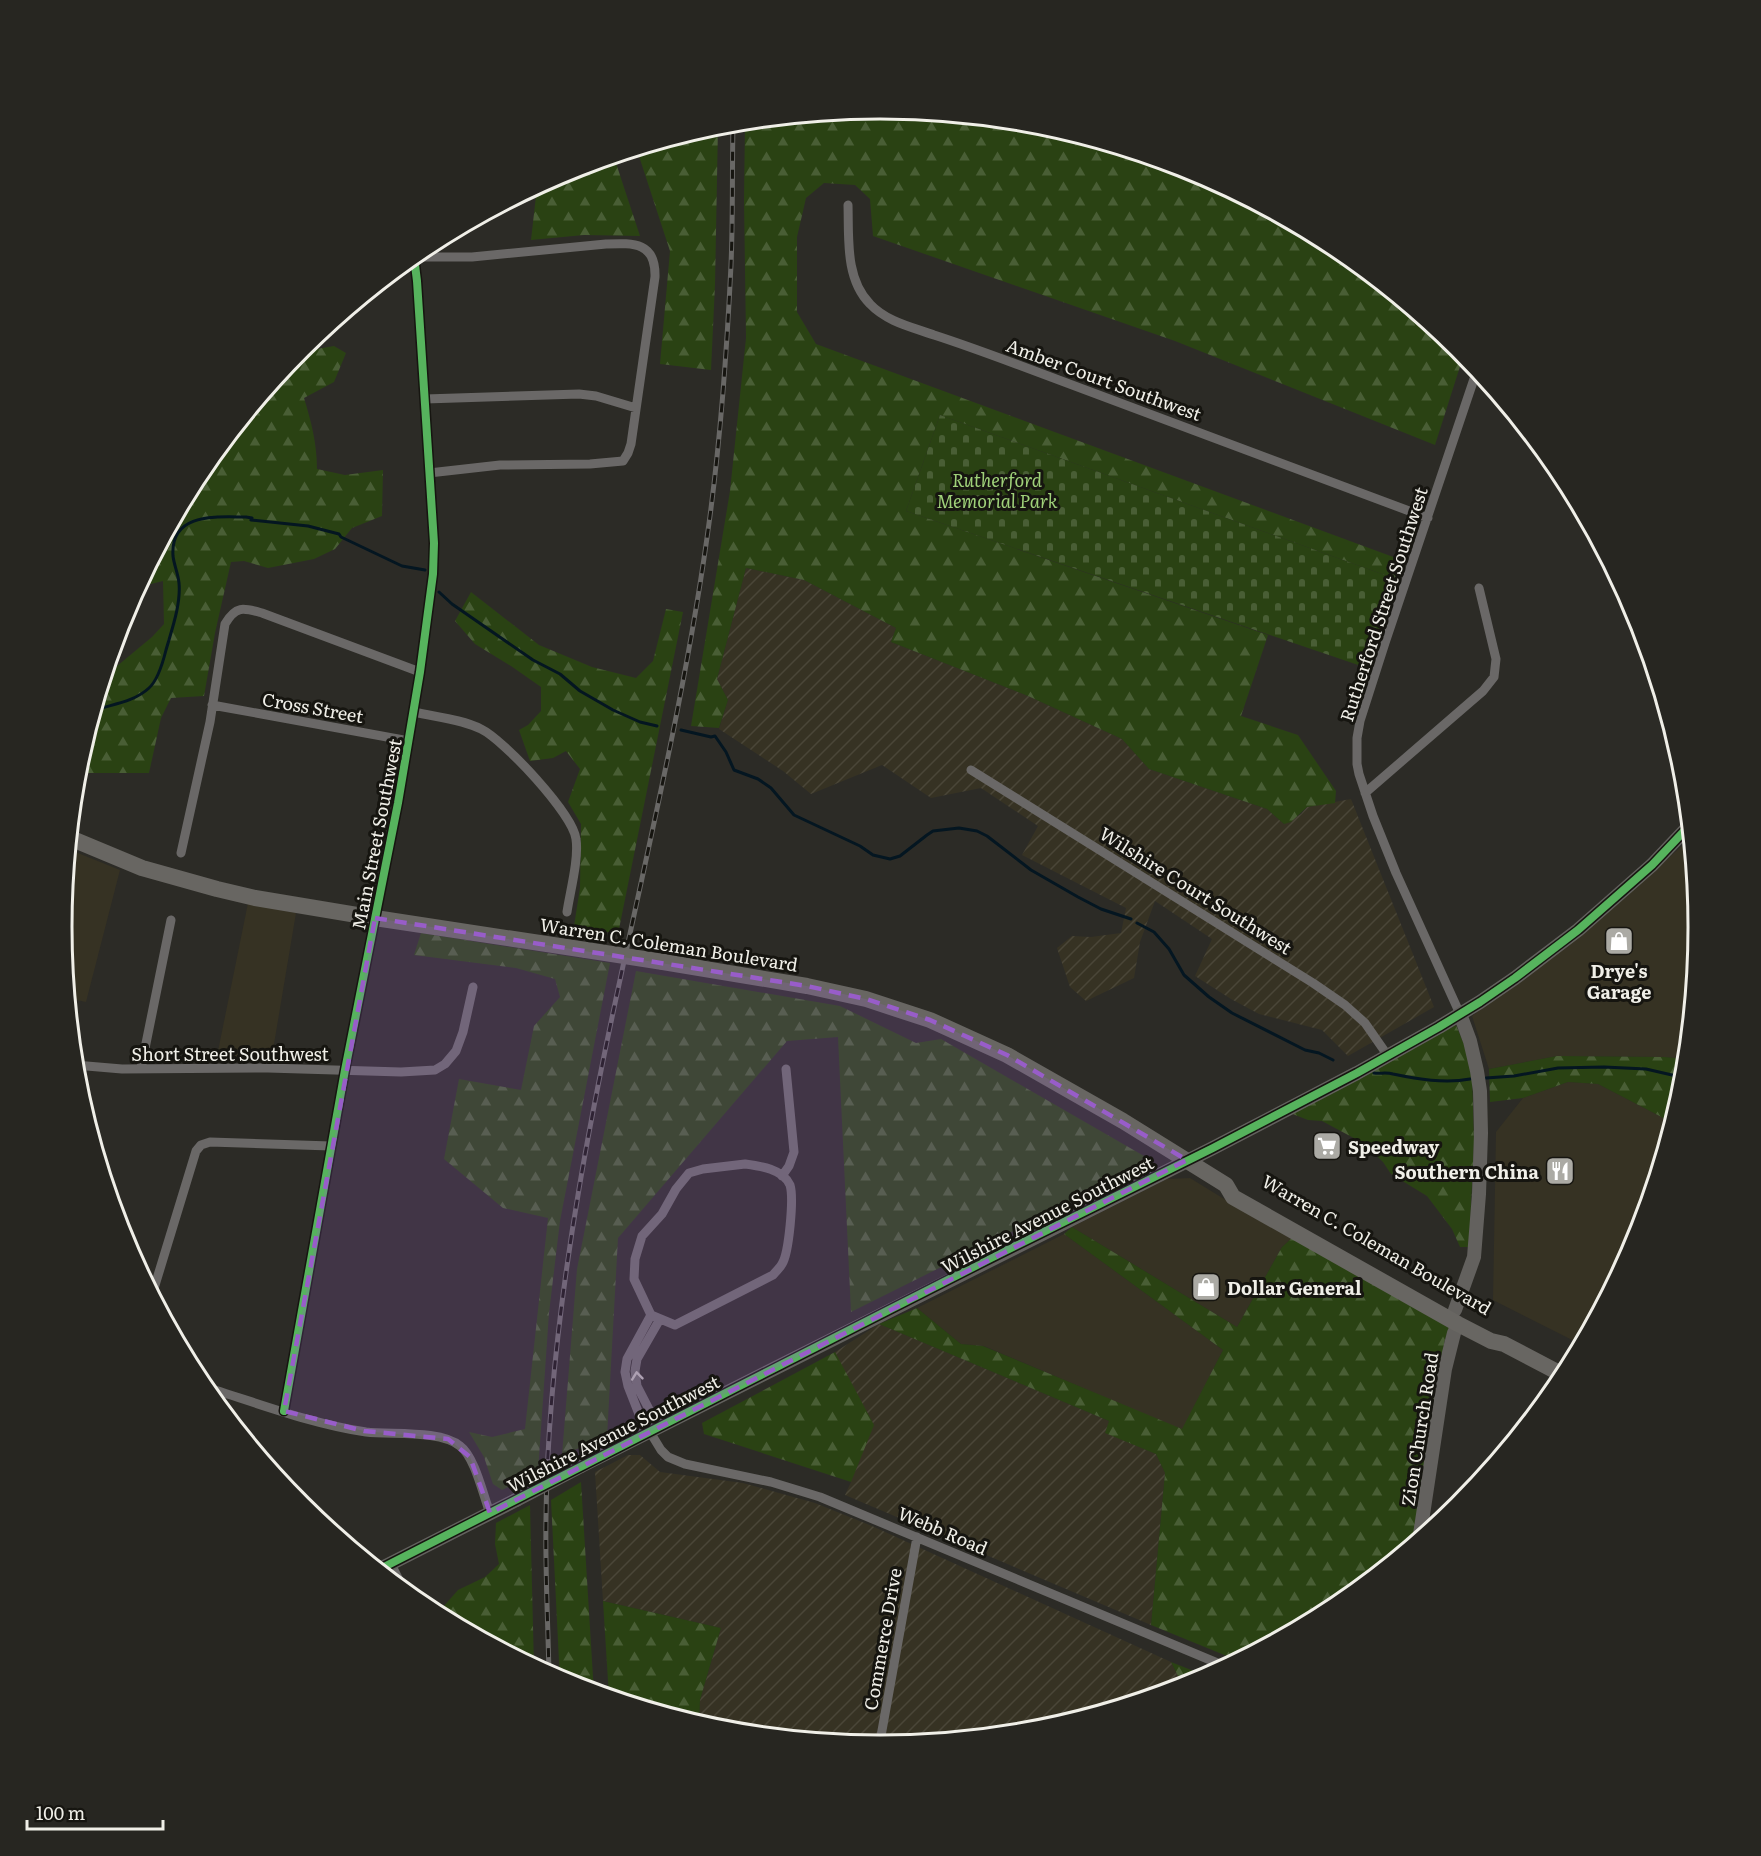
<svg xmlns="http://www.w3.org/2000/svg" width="1761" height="1856" font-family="Literata,serif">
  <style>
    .built { fill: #363223 }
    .industrial { fill: url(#industrial-furrows) }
    .forest { fill: url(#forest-firs) }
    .cemetery { fill: url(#cemetery-stones) }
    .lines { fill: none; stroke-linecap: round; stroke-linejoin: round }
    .stream { stroke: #041621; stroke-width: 3 }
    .street { stroke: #6a6867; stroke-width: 9 }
    .secondary { stroke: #63615e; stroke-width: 14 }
    .highway { stroke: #686662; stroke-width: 16 }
    .rail-casing { stroke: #696866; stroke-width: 5 }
    .rail { stroke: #161510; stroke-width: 3; stroke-dasharray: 9; stroke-linecap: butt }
    .secondary-bridge { stroke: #63615e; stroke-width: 14 }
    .highway-bridge { stroke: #686662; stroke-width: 16 }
    .cycleway-casing { stroke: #161510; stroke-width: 11 }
    .cycleway { stroke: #56b35d; stroke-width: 8 }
    .oneway { stroke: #b4b2ae }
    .marked { fill: #985dc9; fill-opacity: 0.2; stroke: #985dc9; stroke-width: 4.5; stroke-dasharray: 12 8; stroke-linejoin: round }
    .labels { text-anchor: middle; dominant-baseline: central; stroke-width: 6; stroke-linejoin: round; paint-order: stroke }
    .street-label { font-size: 18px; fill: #f0efe8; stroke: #161510 }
    .park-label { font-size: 18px; font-style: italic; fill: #9fd179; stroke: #161510 }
    .poi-label { font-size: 18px; font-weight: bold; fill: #f0efe8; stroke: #161510; text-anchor: start }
    .rim { fill: none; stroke: #f0efe8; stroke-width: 3 }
  </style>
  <defs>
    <pattern id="industrial-furrows" width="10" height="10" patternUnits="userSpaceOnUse" patternTransform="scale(1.5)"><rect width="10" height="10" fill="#363223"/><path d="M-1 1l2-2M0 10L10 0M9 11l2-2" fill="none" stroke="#4a4638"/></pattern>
    <pattern id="forest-firs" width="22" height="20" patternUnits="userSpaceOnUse" patternTransform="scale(1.5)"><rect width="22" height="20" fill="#2a4213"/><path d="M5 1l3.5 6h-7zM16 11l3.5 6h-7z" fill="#495e35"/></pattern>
    <pattern id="cemetery-stones" width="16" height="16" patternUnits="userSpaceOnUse" patternTransform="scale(1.5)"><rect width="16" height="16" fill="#2a4213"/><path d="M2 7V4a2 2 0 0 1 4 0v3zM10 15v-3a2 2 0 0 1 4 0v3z" fill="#495e35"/></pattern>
  </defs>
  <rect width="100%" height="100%" fill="#2c2b26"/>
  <path class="built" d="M1691 838 1699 928 1687 1059 1664 1057 1557 1056 1489 1069 1472 1016 1552 958 1633 889Z
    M73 851 120 870 86 1002 68 998 62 928 69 856Z
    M248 903 296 913 271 1062 216 1061Z
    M1568 1082 1598 1084 1673 1123 1637 1242 1582 1345 1493 1300 1496 1132 1523 1098Z
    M1190 1178 1255 1218 1292 1238 1282 1247 1237 1327 1072 1227 1167 1179Z
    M1064 1234 1223 1350 1182 1430 984 1346 961 1344 917 1308Z"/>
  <path class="industrial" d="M746 568 804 580 896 628 891 642 1028 696 1122 739 1149 769 1267 809 1284 824 1301 814 1307 807 1351 799 1434 1007 1348 1056 1322 1030 1259 1014 1231 999 1195 976 1212 939 1155 901 1140 942 1134 978 1086 1001 1070 987 1057 948 1072 936 1091 937 1121 933 1126 908 1022 855 1038 826 981 788 931 798 882 765 811 794 783 771 719 729 728 700 717 679Z
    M879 1324 1109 1421 1106 1433 1156 1454 1165 1473 1151 1625 845 1495 851 1482 835 1352Z
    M628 1455H640L660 1472 743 1483 815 1503 872 1526 1171 1662 1184 1688 1040 1731 911 1744 893 1736 891 1746 880 1747 720 1731 699 1725 700 1700 721 1628 603 1601 595 1472Z"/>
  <path class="forest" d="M881 109 1041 125 1194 171 1336 247 1464 354 1435 445 1175 341 873 236 870 199 855 185 824 183 806 198 797 237V312L816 344 1396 558V579L940 415 906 511 1268 635 1241 716 1298 735 1336 791 1335 803 1307 807 1291 822 1284 824 1267 809 1149 769 1122 739 1028 696 891 642 896 628 804 580 746 568 717 679 728 700 719 728 691 726 730 491 746 338 744 200 745 122Z
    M718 126 715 285 711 370 660 364 670 251 637 150Z
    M614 157 640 236 584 235 531 240 537 187 567 171Z
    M334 346 346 353 334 382 304 398C311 421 317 443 317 469L345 475 383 470 382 516 352 528 335 549 314 559 268 568 244 561 231 562 215 633 204 696 171 698 161 718 149 773H77L105 676 152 637 164 624 163 581 139 587 200 473 299 352Z
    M471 592 539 645 592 667 636 678 653 661 666 609 683 612 618 934 574 926 580 888 581 824 568 802 580 769 566 751 553 758 530 761 519 730 528 725 541 711V687L511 666 475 644 455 621Z
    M421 933 610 963 560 1221 549 1313 538 1472 502 1490 493 1484 484 1457 469 1432 492 1437 525 1429 548 1218 503 1208 444 1159 459 1079 521 1090 534 1026 560 997 555 979 516 968 414 955Z
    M636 971 840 1006 916 1043 941 1039 1144 1156 1136 1170 851 1312 838 1037 787 1041 618 1238 607 1437 562 1455 577 1269Z
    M1456 1025 1466 1049 1472 1073 1474 1142 1469 1247H1460L1452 1229 1427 1196 1391 1174 1383 1162 1363 1143 1322 1121 1308 1120 1290 1113Z
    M1557 1056 1664 1057 1687 1059 1684 1088 1673 1123 1598 1084 1568 1082 1523 1098 1490 1102 1489 1069Z
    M1072 1227 1237 1327 1282 1247 1292 1238 1452 1327 1445 1339 1429 1431 1412 1546 1335 1609 1239 1661 1151 1625 1165 1473 1156 1454 1105 1433 1109 1421 879 1324 917 1308 961 1344 983 1346 1182 1429 1223 1350 1064 1234Z
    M835 1352 874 1425 851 1482 704 1434 702 1423Z
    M581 1482 594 1693 560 1681 551 1500Z
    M530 1505 534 1667 502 1650 499 1642 484 1637H478L436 1615 458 1590 485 1577 499 1564 495 1544 496 1523Z
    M603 1601 721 1628 700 1700 699 1725 609 1697Z
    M1171 1662 1209 1677 1184 1688Z"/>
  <path class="cemetery" d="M940 415 1396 579 1367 668 906 511Z"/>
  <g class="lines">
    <path class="stream" d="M439 592 452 604 533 660 560 674 580 691 613 710 640 722 657 726
      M95 710C113 704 134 702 149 688 158 680 163 662 166 650 172 629 181 604 179 583 178 573 174 565 173 556 170 512 216 517 246 517L252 518 251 520 308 526 339 534 341 537 402 566 425 570
      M681 730 711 737 715 736 726 752 734 770 758 779 771 788 794 815 860 846 873 855 890 859 900 856 927 835 933 831 959 828 977 831 987 836 1031 870 1078 897 1101 909 1131 919
      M1137 923 1154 932 1169 949 1184 975 1209 997 1232 1013 1305 1050 1319 1053 1333 1060
      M1374 1073C1380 1074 1386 1072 1393 1074 1417 1079 1445 1084 1470 1079
      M1486 1078 1514 1076 1558 1068 1604 1067 1646 1069 1685 1078"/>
    <path class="street" d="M848 205C849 238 845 279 870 304 887 322 912 327 934 335 962 344 989 354 1016 364 1153 414 1290 467 1428 518
      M414 257H472L606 244C634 243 656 242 655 277L631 444 628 453 623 461 590 464 500 465 429 473
      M425 399 579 394 596 396 636 408
      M212 705 409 741
      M414 712C435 717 461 719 481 729 504 740 573 814 576 839 579 859 570 892 567 912
      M971 770 1313 983 1345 1005 1365 1023 1388 1056
      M1365 793 1483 691 1494 677 1496 659 1479 588
      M181 853 210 722 225 624C236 605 244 608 262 613L420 672
      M1460 1014 1396 873 1373 816 1359 774 1357 764V738L1360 721 1385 643 1477 370
      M75 1065 122 1069 268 1068 401 1072 435 1070 445 1064 456 1051 463 1032 473 987
      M141 1068 171 920
      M745 1164C760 1166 783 1169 790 1185 794 1198 789 1253 782 1264 780 1268 776 1271 773 1275L675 1325 651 1315 634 1279 635 1259 642 1236 662 1214 676 1189 689 1173 703 1169Z
      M782 1176 789 1166 794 1152 786 1069
      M152 1295 196 1151 201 1145 210 1142 331 1146
      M651 1315 627 1359 625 1372 628 1386 639 1414 661 1450 668 1457 685 1464 771 1482 820 1497 1227 1667
      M202 1386C255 1402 311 1424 366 1432 392 1435 441 1430 460 1446 475 1457 483 1495 490 1513
      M284 1411 345 1070 398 803 420 672 433 574 434 543 417 281 414 257
      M650 1431 652 1415 637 1386 635 1371 637 1359 660 1319
      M391 1564 405 1592
      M879 1747 917 1537"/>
    <path class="secondary" d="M1455 1310 1474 1257 1479 1194 1481 1133 1480 1091 1477 1071 1470 1041 1460 1014
      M581 1466 1213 1148 1357 1073 1439 1027 1480 1002 1515 978 1578 930 1652 865 1689 826
      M1419 1541 1445 1369 1454 1333 1458 1324
      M378 1570 516 1500"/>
    <path class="highway" d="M70 838 142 868 217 889 255 898 375 918 586 950
      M663 962 807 986 866 999 930 1020 1007 1055 1123 1121 1226 1185 1233 1197 1458 1324 1491 1341 1504 1344 1565 1376"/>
    <g class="rail-casing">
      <path id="rail" d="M549 1675C548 1623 545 1570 546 1518 547 1410 561 1295 579 1189 617 964 680 743 710 516 721 433 727 349 731 265 733 218 732 171 733 124"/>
    </g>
    <use href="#rail" class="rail"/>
    <path class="secondary-bridge" d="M516 1500 581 1466"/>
    <path class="highway-bridge" d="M586 950 663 962"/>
    <g class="cycleway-casing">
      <path id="cycleway" d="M284 1411 345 1070 398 803 420 672 433 574 434 543 417 281 414 257
        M378 1570 991 1258 1213 1148 1357 1073 1439 1027 1480 1002 1515 978 1578 930 1652 865 1689 826"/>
    </g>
    <use href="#cycleway" class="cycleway"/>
  </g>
  <defs><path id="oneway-chevron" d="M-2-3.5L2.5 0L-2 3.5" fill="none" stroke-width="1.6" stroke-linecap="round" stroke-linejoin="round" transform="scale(1.5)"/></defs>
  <use class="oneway" href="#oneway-chevron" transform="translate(637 1376) rotate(-96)"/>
  <path class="marked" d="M375 918 807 986 866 999 930 1020 1007 1055 1187 1160 490 1513 470 1457 448 1439 364 1431 284 1411Z"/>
  <defs>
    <g id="shop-square" transform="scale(1.5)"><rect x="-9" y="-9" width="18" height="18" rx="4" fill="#abaaa4" stroke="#161510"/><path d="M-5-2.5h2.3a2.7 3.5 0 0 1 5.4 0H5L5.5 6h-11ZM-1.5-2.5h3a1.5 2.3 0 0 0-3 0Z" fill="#fff"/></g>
    <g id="supermarket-square" transform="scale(1.5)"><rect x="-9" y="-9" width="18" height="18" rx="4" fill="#abaaa4" stroke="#161510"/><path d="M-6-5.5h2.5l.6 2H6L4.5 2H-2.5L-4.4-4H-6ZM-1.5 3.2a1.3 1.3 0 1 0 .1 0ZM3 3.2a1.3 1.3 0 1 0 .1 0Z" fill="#fff"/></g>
    <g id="restaurant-square" transform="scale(1.5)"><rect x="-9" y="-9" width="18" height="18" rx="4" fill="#abaaa4" stroke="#161510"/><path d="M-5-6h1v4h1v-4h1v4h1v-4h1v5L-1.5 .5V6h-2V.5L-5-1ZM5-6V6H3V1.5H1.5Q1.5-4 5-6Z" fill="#fff"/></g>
  </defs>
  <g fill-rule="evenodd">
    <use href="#shop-square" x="1619" y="941"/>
    <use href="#supermarket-square" x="1327" y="1146"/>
    <use href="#restaurant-square" x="1560" y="1171"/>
    <use href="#shop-square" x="1206" y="1287"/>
  </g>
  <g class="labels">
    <g class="street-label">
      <text transform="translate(1104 379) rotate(20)">Amber Court Southwest</text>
      <text transform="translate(1383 604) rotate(-72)">Rutherford Street Southwest</text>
      <text transform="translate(313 707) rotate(10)">Cross Street</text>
      <text transform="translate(376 834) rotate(-79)">Main Street Southwest</text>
      <text transform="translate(1196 890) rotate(32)">Wilshire Court Southwest</text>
      <text transform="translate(669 944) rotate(9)">Warren C. Coleman Boulevard</text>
      <text x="230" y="1053">Short Street Southwest</text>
      <text transform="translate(1047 1214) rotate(-27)">Wilshire Avenue Southwest</text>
      <text transform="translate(1377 1244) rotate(30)">Warren C. Coleman Boulevard</text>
      <text transform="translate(1419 1429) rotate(-81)">Zion Church Road</text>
      <text transform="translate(613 1433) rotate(-27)">Wilshire Avenue Southwest</text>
      <text transform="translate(943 1530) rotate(23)">Webb Road</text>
      <text transform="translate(882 1639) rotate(-80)">Commerce Drive</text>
    </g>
    <g class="park-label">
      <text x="997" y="479">Rutherford<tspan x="997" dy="21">Memorial Park</tspan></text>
    </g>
    <g class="poi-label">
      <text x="1619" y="970" text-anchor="middle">Drye's<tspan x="1619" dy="21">Garage</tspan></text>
      <text x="1348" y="1146">Speedway</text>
      <text x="1539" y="1171" text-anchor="end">Southern China</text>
      <text x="1227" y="1287">Dollar General</text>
    </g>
  </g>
  <path d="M0 0H1761V1856H0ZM72 927a808 808 0 1 1 1616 0a808 808 0 1 1-1616 0Z" fill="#272621" fill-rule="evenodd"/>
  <path class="rim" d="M72 927a808 808 0 1 1 1616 0a808 808 0 1 1-1616 0Z"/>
  <path d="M27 1820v9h136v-9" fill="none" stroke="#f0efe8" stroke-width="3"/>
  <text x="36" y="1820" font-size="18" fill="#f0efe8" stroke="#161510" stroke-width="4.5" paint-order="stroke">100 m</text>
</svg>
